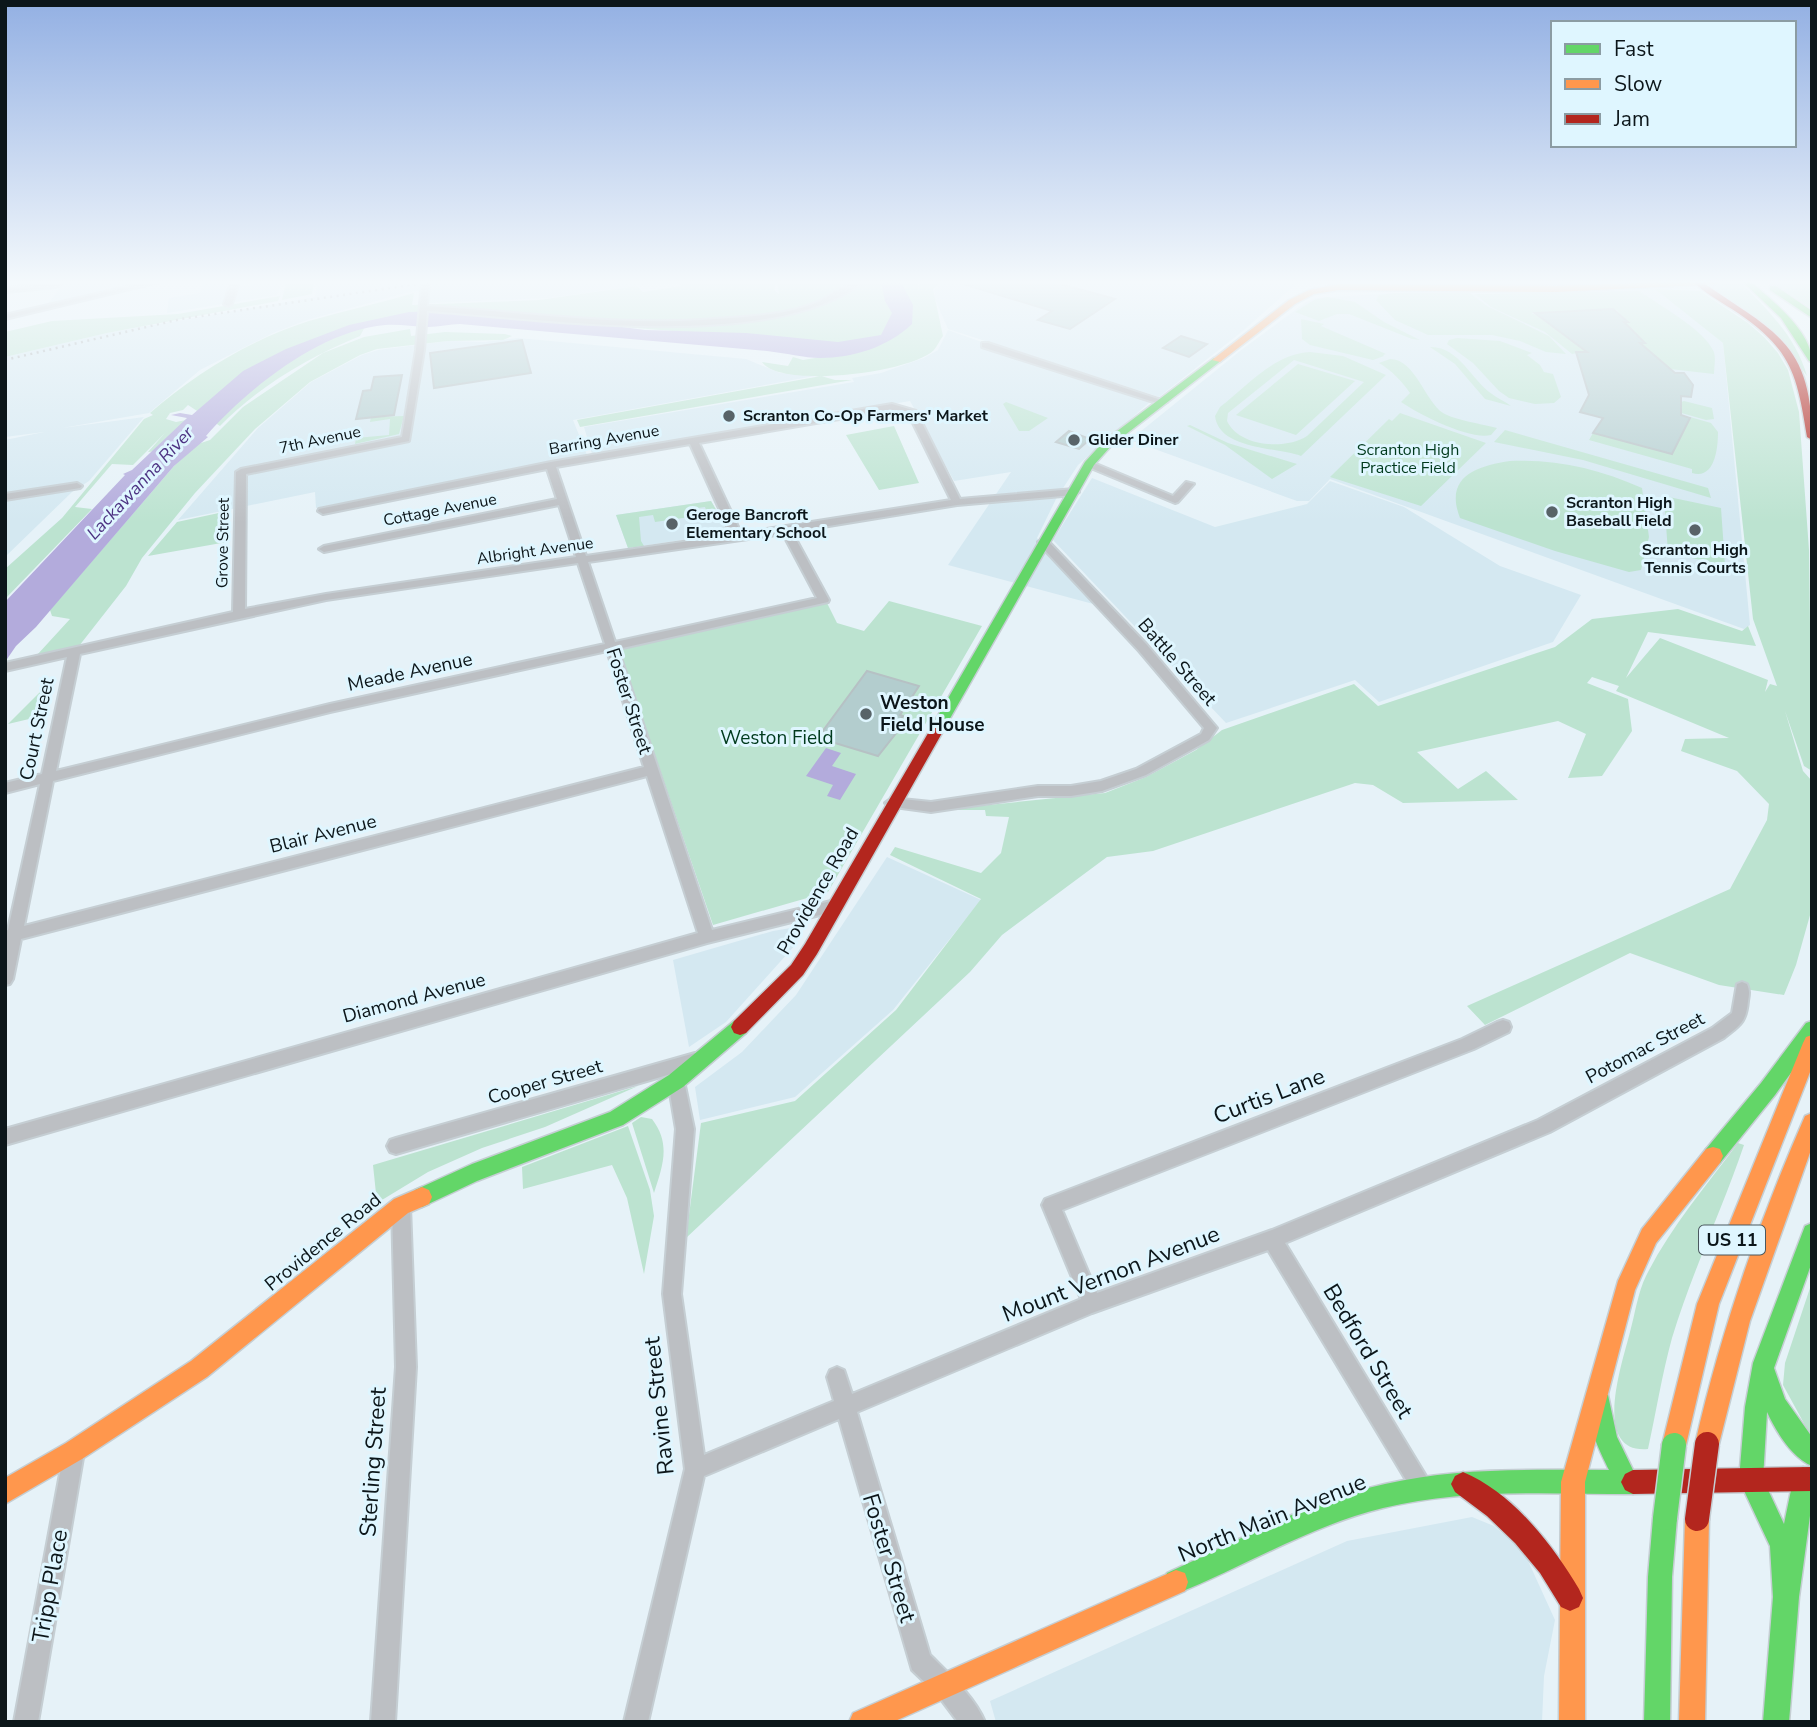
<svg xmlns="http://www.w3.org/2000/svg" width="1817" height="1727" font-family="'Nunito Sans',sans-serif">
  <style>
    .built { fill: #d4e8f1 }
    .green { fill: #bce3d0; fill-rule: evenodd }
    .water { fill: #b3abdc }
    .building { fill: #b3cdce; stroke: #b6c1c4; stroke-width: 2 }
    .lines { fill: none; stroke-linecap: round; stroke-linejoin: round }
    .street-casing { stroke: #c5ced3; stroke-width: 4 }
    .fast-casing { stroke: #c5ced3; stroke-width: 3 }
    .slow-casing { stroke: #c5ced3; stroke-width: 3 }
    .jam-casing { stroke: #c5ced3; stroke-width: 3 }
    .street { fill: #bcbfc3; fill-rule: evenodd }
    .fast { fill: #63d668; fill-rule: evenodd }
    .slow { fill: #ff974d; fill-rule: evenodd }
    .jam { fill: #b3261e; fill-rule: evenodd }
    .rail { stroke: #a9afb2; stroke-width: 2.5; stroke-dasharray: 2 4.5; stroke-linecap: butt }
    .fast-bridge-casing { stroke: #c5ced3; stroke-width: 27; stroke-linecap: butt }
    .jam-bridge-casing { stroke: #c5ced3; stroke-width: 27; stroke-linecap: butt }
    .fast-bridge { stroke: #63d668; stroke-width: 24 }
    .jam-bridge { stroke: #b3261e; stroke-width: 24 }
    .poi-dot { fill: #586368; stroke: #dff6ff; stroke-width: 2.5 }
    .labels { text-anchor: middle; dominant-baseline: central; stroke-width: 6; stroke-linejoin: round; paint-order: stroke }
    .far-poi-label { font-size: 16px; font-weight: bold; fill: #0c161a; stroke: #dff6ff; text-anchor: start }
    .far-street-label { font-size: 16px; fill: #0c161a; stroke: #dff6ff }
    .far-park-label { font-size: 16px; fill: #003a1d; stroke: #dff6ff }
    .far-water-label { font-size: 18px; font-style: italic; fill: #4d3383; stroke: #dff6ff }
    .shield { fill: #dff6ff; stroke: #4b595f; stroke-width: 2 }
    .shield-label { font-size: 18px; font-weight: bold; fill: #0c161a }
    .street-label { font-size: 19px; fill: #0c161a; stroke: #dff6ff }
    .poi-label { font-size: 19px; font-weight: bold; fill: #0c161a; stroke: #dff6ff; text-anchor: start }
    .park-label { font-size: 19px; fill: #003a1d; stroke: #dff6ff }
    .near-street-label { font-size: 23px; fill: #0c161a; stroke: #dff6ff }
  </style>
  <rect width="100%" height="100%" fill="#e6f2f8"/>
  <path class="built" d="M64 282H142L48 304Z
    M204 282H227V287L282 282 277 295 167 313 169 298 200 293Z
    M317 282H662L548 298 428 303V290L409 292 307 320 273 333 200 370 149 413 62 428 144 417 89 481 72 492 5 557V440L44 432 5 437V357L107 333 315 297Z
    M947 282H1298L1244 330 1159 397 948 329 935 299V289Z
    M1655 289 1723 343 1750 625 1744 629 1330 479 1309 501H1297L1130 440 1240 351 1306 302 1316 298 1411 292 1528 295Z
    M948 330 1150 402 1078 465 1056 499 1037 538 1097 605 948 565 1011 472 954 481 910 401 592 454 584 427 854 382 852 378 881 373 924 358 938 350Z
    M518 338 746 359 780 373 820 375 573 420 587 455 316 508 315 492 178 520 258 428 311 382 362 355 378 350 448 341 484 342Z
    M1092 478 1215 527 1307 504 1330 481 1404 507 1500 566 1581 595 1553 642 1379 702 1355 680 1226 723 1053 540Z
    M711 501 729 533 628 548 616 515Z
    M887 857 981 900 893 1010 795 1097 700 1120 695 1087 742 1052 796 995Z
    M791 928 797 943 726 1022 689 1047 673 960 773 931Z
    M1472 1517 1494 1526 1524 1552 1555 1620 1544 1676 1542 1722H996L990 1701 1347 1541Z"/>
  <path class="green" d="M286 282H314L312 294 282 300Z
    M679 282H775V291L779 294 777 282H917L919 291V282H942L933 289 943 336C940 340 937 346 934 350 911 373 780 389 762 362L788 366 793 357 803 360 827 356 685 332 526 319 366 325 360 336C309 357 259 386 220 426L188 405 183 410 170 413 166 419 176 422 186 420 158 451 148 452 165 433 133 465 112 464 75 507 92 509 5 599V569L62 518 144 419 153 415 150 413C195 374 251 339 309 321 344 311 380 303 414 293L412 305 539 300 637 286 643 292 681 286Z
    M1740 282C1768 310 1796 337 1807 376L1799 365 1707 286Z
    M1783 282H1812V309L1777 285Z
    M1655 289 1700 291 1748 323 1764 337 1778 353 1788 370 1799 412 1809 550 1812 771 1804 766 1785 711 1803 771 1812 781V908L1796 965 1784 995 1719 985 1630 953 1485 1025 1467 1006 1730 889 1767 820 1769 804 1737 771 1681 751 1685 739 1729 738 1616 691 1619 686 1592 677 1587 683 1628 699 1632 731 1602 776 1568 778 1586 734 1558 721 1417 752 1458 789 1486 771 1518 800 1403 803 1373 785 1355 783 1153 851 1107 857 1002 935 970 972 686 1238 701 1123 795 1101 896 1010 981 899 890 855 895 847 981 873 1001 853 1009 817 986 816 985 810H939L1105 793 1146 777 1196 750 1222 730 1354 684 1378 706 1555 647 1592 619 1678 609 1742 631 1748 626 1756 646 1648 632 1626 678 1660 638 1768 680 1765 692 1770 684 1777 686 1753 619 1723 343Z
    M1639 291C1659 305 1704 329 1714 352 1716 359 1714 367 1714 374L1661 368 1649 350 1602 344 1644 343 1634 331 1578 324 1627 322 1617 310 1531 313 1550 320 1587 351 1572 354 1545 332 1491 307 1475 294Z
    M1395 293H1470L1487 306 1549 336 1566 354 1546 352 1520 341 1492 335H1428L1395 320 1376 300 1379 295Z
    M280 296 278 301 107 333 5 357V332L52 321 178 314Z
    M1327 297 1355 302 1384 322 1420 340 1412 339 1349 314H1337L1319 321 1295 312 1314 300Z
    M1301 319 1324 324 1321 326 1386 354 1383 355 1384 356 1373 360 1310 345 1302 339Z
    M410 329 411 336 445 332 505 334 512 336 503 340 448 341 377 349 360 355 310 382 255 429 195 493 142 558 126 586 79 646 37 655 70 619 52 616 50 610 174 466 198 444 210 440 243 407 323 353 364 337Z
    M1457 338 1500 341 1532 353 1527 355 1540 365 1544 372 1553 374 1561 397 1554 403 1535 404 1509 398 1499 391 1473 363 1447 344 1449 340Z
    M1430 347C1459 346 1471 380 1492 394 1498 399 1505 401 1511 406L1485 399 1455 364Z
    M1310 352 1343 356 1386 375 1301 456C1277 447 1219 450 1215 416L1220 407C1248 385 1274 354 1310 352ZM1294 360 1364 382 1307 436C1286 450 1239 447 1227 421L1228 413Z
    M1390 359C1415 359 1425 401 1443 413 1455 420 1482 424 1497 428L1491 435C1469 440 1420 415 1401 402L1410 393C1401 380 1392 371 1379 363Z
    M1298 364 1355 381 1296 435 1236 415Z
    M821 376 835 380H852L580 427 577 420Z
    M1684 401 1712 408 1714 419 1706 420 1664 408Z
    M1006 402 1048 418 1029 431H1019L1003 404Z
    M1400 413 1486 443 1421 506 1330 477 1389 419 1392 421Z
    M404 416 399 434 355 444 356 438 389 435 390 419 370 422 371 417Z
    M1690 417 1711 423 1718 432C1718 448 1715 480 1692 473V469L1589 440 1593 433 1671 454Z
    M1190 425 1228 443 1297 464 1272 479 1225 445 1187 426Z
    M894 426 919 483 879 490 846 435Z
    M1505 430 1708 488 1711 498 1583 460 1494 442Z
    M1510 461C1557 459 1599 469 1642 488L1649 537 1641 570 1629 572 1555 551 1460 518C1444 477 1476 466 1510 461Z
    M1664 496 1721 508 1725 565 1668 553Z
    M711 501 717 511 707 513 705 507 691 509 690 517 655 522 653 515 639 517 641 541 644 546 628 548 616 515Z
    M228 511 227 542 148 556 177 522Z
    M889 601 982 626 828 892 713 925 619 650 827 603 837 623 864 631Z
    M46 686V715L8 724Z
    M638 1086 545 1127 482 1148 428 1172 377 1203 373 1165Z
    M641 1117 652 1119C671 1144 663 1165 654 1193L632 1123Z
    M628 1126 650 1190 654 1216 644 1274 627 1198 612 1165 523 1189 522 1167Z
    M1738 1143 1744 1145C1722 1210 1692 1272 1672 1338 1662 1374 1656 1413 1648 1449 1590 1454 1623 1361 1630 1332 1635 1314 1638 1292 1646 1276 1670 1228 1706 1186 1738 1143Z
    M1812 1282V1438L1783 1385 1785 1363Z"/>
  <path class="water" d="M881 282H901L913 305 912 324C888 347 853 358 820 358 805 358 785 353 767 351L460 324C450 324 439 327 428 327 414 327 400 324 385 325 321 330 247 389 206 436L208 437 174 466 36 627 16 646 5 662V602L125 475 123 474 132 470 187 418 171 415 180 413 192 415 243 371 286 349 349 325 409 312 449 311 556 318 645 330 746 333 838 342 881 335 892 313 885 301Z
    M826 748 841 753 832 766 856 774 840 800 827 796 833 785 806 776Z"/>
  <path class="building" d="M963 282H1053L1115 299 1070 329 1038 320 1052 311 963 284Z
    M1613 309 1628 322H1624L1645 343H1640L1675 373H1684L1693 385 1691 397 1681 396V415L1690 418 1672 454 1593 433 1603 418 1580 412 1589 395 1576 352H1587L1535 313Z
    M1181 336 1207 344 1189 357 1163 348Z
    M522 340 531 373 434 388 430 353Z
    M402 375 394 415 356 419 363 391 371 390 374 377Z
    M1069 431 1090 439 1079 449 1056 442Z
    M867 671 919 686 900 715 903 716 894 730 897 732 878 756 828 741 831 735 822 732Z"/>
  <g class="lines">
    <g class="street-casing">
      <path id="street" d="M148 282H159L5 319V315Z
        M231 282H239L232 304 228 306 224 304Z
        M422 282H429L427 306C522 312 620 327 715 319 749 317 789 315 820 301 833 294 848 281 863 282 772 354 539 318 427 311L424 350 409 441 246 474 245 609 326 594 576 557 559 505 324 552 319 549 324 546 557 499 547 469 323 514 318 511 319 509 551 462 892 404 916 411 960 499 1074 489 1079 492 1074 495 957 505 792 532 829 600 828 602 618 649 712 930 835 900 840 902 842 906 840 910 707 943 5 1145V1129L698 933 647 776 21 939 13 979 10 984 5 985V931L8 930 40 784 5 793V783L42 774 67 657 5 671V663L233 612 236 472 241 469 402 437 416 350ZM892 410 909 415 951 500 741 533 699 443ZM690 444 731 535 586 556 556 467ZM783 534 817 598 615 642 588 562ZM578 563 605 644 330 704 56 771 80 654 326 600ZM607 651 644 767 24 926 53 781 330 712Z
        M59 283 60 285 56 287 5 292V288Z
        M982 343H988L1167 402 1160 404 982 347Z
        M1089 461 1173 496 1186 482 1194 484 1178 502 1175 503 1086 466V462Z
        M77 483 82 486 80 488 5 500V494Z
        M1043 539 1047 540 1147 645 1217 728 1209 740 1146 775 1102 791 1071 796H1038L931 812 887 806 885 803 892 798 931 802 1038 786H1071L1101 781 1136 769 1201 734 1204 728 1139 651 1039 544 1038 542Z
        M1742 982 1747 984C1750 991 1749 995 1748 1001 1746 1023 1740 1025 1724 1038L1550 1132 1285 1243 1429 1481 1433 1488 1429 1495 1422 1499 1415 1495 1268 1250 1092 1313 857 1412 930 1655C949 1674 974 1696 985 1722H958L937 1694 912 1670 839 1419 704 1476 648 1722H624L685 1469 663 1294 676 1129 668 1081 670 1076 676 1073 682 1076 684 1081 694 1129 681 1294 704 1455 834 1401 827 1377 830 1370 837 1367 844 1370 852 1394 1081 1299 1042 1205 1045 1199 1462 1039 1497 1022 1503 1020 1509 1022 1511 1027 1509 1032 1474 1049 1062 1210 1097 1293 1272 1230 1538 1120 1712 1028 1732 1013 1737 984Z
        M695 1053 701 1055 703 1060 701 1065 695 1067 396 1154 390 1152 387 1146 390 1140 396 1138Z
        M401 1197 407 1200 410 1206 416 1367 395 1722H371L396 1367 392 1206 395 1200Z
        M74 1442 81 1445 84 1452 38 1722H14L64 1452 67 1445Z"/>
    </g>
    <g class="fast-casing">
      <path id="fast" d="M1743 282H1751C1772 300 1812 332 1812 362L1809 361 1781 318Z
        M1770 286H1776L1812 311V318L1770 290Z
        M1214 358 1222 360 1112 445 1094 465 944 729H934L932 726 1085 462 1104 441Z
        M740 1019 746 1021 749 1027 746 1033 683 1087 623 1125 477 1181 422 1207 415 1204 412 1197 415 1190 472 1164 610 1112 669 1075 734 1021Z
        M1812 1021V1044L1775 1095 1720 1163 1713 1165 1706 1163 1703 1156 1706 1149 1761 1083 1806 1023Z
        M1812 1223V1262L1774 1368 1785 1399 1812 1437V1466C1791 1457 1776 1431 1767 1412L1763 1479 1784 1524 1795 1471 1803 1467 1812 1472V1501L1799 1597 1789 1722H1763L1773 1597 1770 1546 1739 1480 1745 1407 1753 1363 1805 1226Z
        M1600 1392 1608 1395 1617 1437 1633 1470 1641 1474 1645 1482 1641 1490 1633 1494C1550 1494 1464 1488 1383 1508 1310 1526 1245 1566 1176 1594L1167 1591 1164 1582 1167 1573C1238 1541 1308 1501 1385 1484 1458 1467 1534 1470 1609 1470 1599 1449 1582 1418 1592 1395Z
        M1665 1506 1674 1509 1677 1518 1672 1577 1670 1722H1644L1648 1577 1653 1518 1656 1509Z"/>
    </g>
    <g class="slow-casing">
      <path id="slow" d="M1670 282H1720L1716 284 1555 292 1339 290 1314 294 1295 304 1220 362 1212 360 1289 300 1309 290 1339 284 1555 286Z
        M1812 1035V1067L1719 1304 1686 1445 1682 1453 1674 1457 1666 1453 1662 1445 1697 1304 1803 1043 1806 1037Z
        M1812 1113V1147L1750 1321 1719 1444 1715 1452 1707 1456 1699 1452 1695 1444C1721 1331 1759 1221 1805 1116Z
        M1713 1147 1720 1149 1723 1156 1720 1163 1656 1243 1635 1290 1585 1482V1722H1559L1561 1482 1618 1281 1642 1229 1706 1149Z
        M422 1187 429 1190 432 1197 429 1204 408 1213 207 1377 82 1459 5 1504V1478L66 1443 191 1361 394 1199Z
        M1697 1507 1706 1510 1709 1519 1705 1722H1679L1685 1519 1688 1510Z
        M1176 1570 1185 1573 1188 1582 1185 1591 893 1722H849L853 1713Z"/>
    </g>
    <g class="jam-casing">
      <path id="jam" d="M1693 282H1702C1774 332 1812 342 1812 440L1807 437C1797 375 1792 350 1738 313 1723 303 1706 294 1693 282Z
        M939 721 946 726 817 954 803 975 746 1033 740 1035 734 1033 731 1027 734 1021 791 965 805 944 934 723Z
        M1812 1467V1491L1633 1494 1625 1490 1621 1482 1625 1474 1633 1470Z
        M1463 1472C1513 1493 1552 1544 1579 1589L1583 1598 1579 1607 1570 1611 1561 1607 1540 1573 1515 1543 1487 1516 1455 1492 1451 1484 1455 1476Z"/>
    </g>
    <use href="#street" class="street"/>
    <use href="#fast" class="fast"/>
    <use href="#slow" class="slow"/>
    <use href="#jam" class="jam"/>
    <path class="rail" d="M5 360 181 319 431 282"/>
    <g class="fast-bridge-casing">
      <path id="fast-bridge" d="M1665 1518 1674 1445"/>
    </g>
    <g class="jam-bridge-casing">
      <path id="jam-bridge" d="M1697 1519 1707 1444"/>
    </g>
    <use href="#fast-bridge" class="fast-bridge"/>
    <use href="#jam-bridge" class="jam-bridge"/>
  </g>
  <linearGradient id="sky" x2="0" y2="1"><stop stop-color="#93b0e3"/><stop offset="0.54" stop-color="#f4f9fc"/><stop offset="1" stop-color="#f4f9fc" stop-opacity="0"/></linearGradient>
  <rect width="1817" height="523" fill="url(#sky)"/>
  <g class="poi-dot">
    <circle cx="729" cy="416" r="7"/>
    <circle cx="1074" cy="440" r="7"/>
    <circle cx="1552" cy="512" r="7"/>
    <circle cx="672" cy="524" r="7"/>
    <circle cx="1695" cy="530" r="7"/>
    <circle cx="866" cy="714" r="7"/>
  </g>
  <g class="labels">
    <g class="far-poi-label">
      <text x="743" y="416">Scranton Co-Op Farmers' Market</text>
      <text x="1088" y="440">Glider Diner</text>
      <text x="1566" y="503">Scranton High<tspan x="1566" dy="18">Baseball Field</tspan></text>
      <text x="686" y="515">Geroge Bancroft<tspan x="686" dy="18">Elementary School</tspan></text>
      <text x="1695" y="550" text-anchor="middle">Scranton High<tspan x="1695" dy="18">Tennis Courts</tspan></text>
    </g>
    <g class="far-street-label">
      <text transform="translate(320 440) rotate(-12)">7th Avenue</text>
      <text transform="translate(604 440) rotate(-10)">Barring Avenue</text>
      <text transform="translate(440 510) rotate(-11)">Cottage Avenue</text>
      <text transform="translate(223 543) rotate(-89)">Grove Street</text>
      <text transform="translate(535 551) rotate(-8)">Albright Avenue</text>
    </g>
    <g class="far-park-label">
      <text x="1408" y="450">Scranton High<tspan x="1408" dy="18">Practice Field</tspan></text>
    </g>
    <g class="far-water-label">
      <text transform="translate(140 483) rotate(-47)">Lackawanna River</text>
    </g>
    <rect class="shield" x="1699" y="1225.5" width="66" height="29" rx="5"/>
    <g class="shield-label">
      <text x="1732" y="1240">US 11</text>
    </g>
    <g class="street-label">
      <text transform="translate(1177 662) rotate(49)">Battle Street</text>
      <text transform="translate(410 672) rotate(-12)">Meade Avenue</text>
      <text transform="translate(629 701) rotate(72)">Foster Street</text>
      <text transform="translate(37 729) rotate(-78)">Court Street</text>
      <text transform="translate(323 834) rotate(-14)">Blair Avenue</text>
      <text transform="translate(818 891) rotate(-60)">Providence Road</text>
      <text transform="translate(414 998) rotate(-15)">Diamond Avenue</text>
      <text transform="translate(1645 1048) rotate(-28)">Potomac Street</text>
      <text transform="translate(545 1082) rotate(-16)">Cooper Street</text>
      <text transform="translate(323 1242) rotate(-39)">Providence Road</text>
    </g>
    <g class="poi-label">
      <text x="880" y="703">Weston<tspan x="880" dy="22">Field House</tspan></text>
    </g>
    <g class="park-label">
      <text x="777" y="738">Weston Field</text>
    </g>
    <g class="near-street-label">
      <text transform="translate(1269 1096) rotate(-21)">Curtis Lane</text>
      <text transform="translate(1111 1274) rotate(-21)">Mount Vernon Avenue</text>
      <text transform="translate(1368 1351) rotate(59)">Bedford Street</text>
      <text transform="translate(659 1406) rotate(-96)">Ravine Street</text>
      <text transform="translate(373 1462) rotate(-86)">Sterling Street</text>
      <text transform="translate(1272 1518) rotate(-22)">North Main Avenue</text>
      <text transform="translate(889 1558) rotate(73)">Foster Street</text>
      <text transform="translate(50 1586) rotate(-80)">Tripp Place</text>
    </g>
  </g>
  <rect width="1817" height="1727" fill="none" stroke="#0c161a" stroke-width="14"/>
  <rect x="1551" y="21" width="245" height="126" fill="#dff6ff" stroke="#8b9ca3" stroke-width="2"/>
  <rect x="1565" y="44" width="35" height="10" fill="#63d668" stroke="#8b9ca3" stroke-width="2"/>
  <text x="1614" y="56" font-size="21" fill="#0c161a">Fast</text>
  <rect x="1565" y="79" width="35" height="10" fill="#ff974d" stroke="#8b9ca3" stroke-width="2"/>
  <text x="1614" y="91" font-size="21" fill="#0c161a">Slow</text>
  <rect x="1565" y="114" width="35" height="10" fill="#b3261e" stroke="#8b9ca3" stroke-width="2"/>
  <text x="1614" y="126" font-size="21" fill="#0c161a">Jam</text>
</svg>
